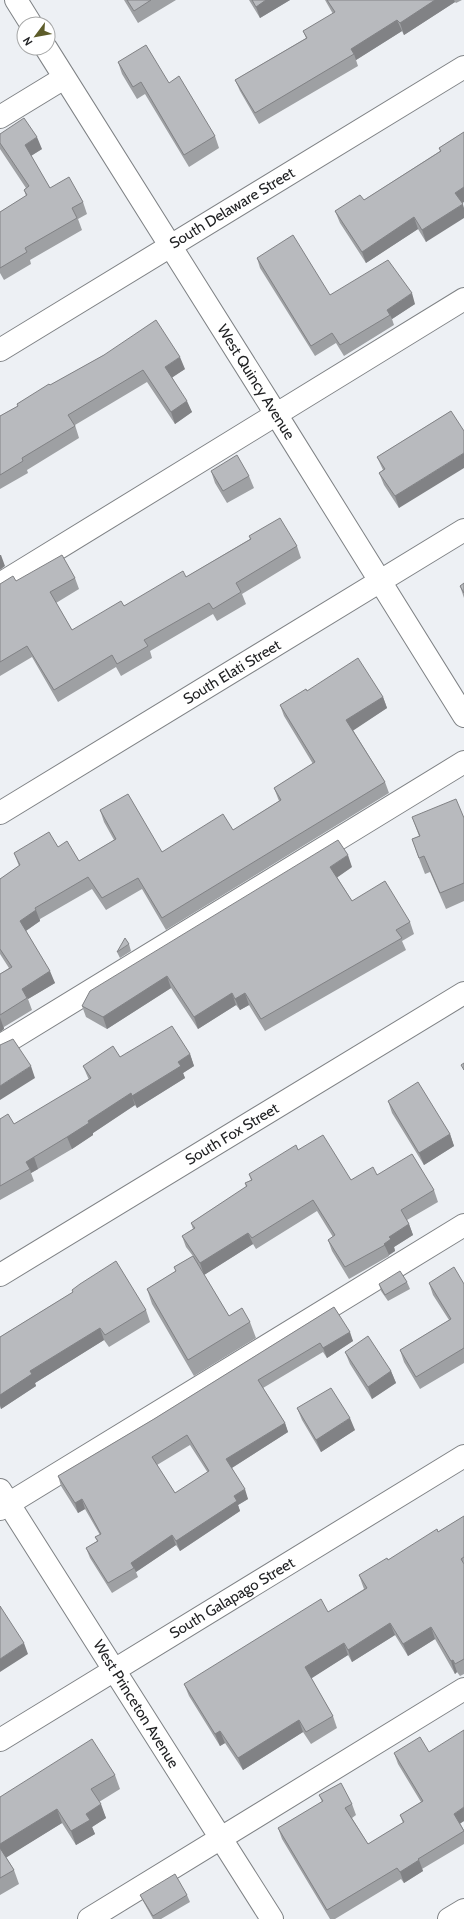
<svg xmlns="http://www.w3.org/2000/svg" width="464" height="1919" font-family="Cabin,sans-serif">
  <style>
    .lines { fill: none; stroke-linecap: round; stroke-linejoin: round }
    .minor-casing { stroke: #7f8285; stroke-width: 24 }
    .minor { stroke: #fff; stroke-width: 22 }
    .wall { fill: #9ea0a3; fill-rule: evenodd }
    .shaded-wall { fill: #818285 }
    .building { fill: #b8babe; stroke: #818285; fill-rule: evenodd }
    .labels { text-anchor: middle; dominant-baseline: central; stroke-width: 3; stroke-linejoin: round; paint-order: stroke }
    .street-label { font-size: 15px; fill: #212224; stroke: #fff }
  </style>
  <rect width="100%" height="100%" fill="#edf0f4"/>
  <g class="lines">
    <g class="minor-casing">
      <path id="minor" d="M16 0 31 24
        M46 48 276 414 464 716
        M0 117 64 78
        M0 350 464 67
        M0 584 464 299
        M0 813 464 530
        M0 1046 464 762
        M0 1275 464 993
        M0 1490 272 1919
        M0 1509 464 1225
        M0 1740 464 1456
        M89 1919 464 1689
        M449 1919 464 1910"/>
    </g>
    <use href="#minor" class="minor"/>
  </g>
  <path class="wall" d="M124 0H176L138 23Z
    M249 0H290L260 18Z
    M325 0H462L456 3 455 2 404 35 402 31 356 60 358 66 259 124 240 91 235 80 306 38 303 31 333 14Z
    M118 62 215 136 219 148 189 167 145 94 137 99 122 74Z
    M464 132V202L462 203 426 242 418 229 366 263 340 223 335 211 364 200 440 151 439 148Z
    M0 134 42 149 31 156 50 188 83 202 87 214 78 219 82 230 30 260 31 264 4 280 0 273V212L26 196 24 190 26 188 0 149Z
    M257 258 330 295 415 304 392 319 394 325 344 356 336 343 315 356 260 268Z
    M104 355 185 369 172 377 192 412 175 424 147 382 75 425 79 438 27 470 28 473 0 489V416L18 406 17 404Z
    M451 411 399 508 384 485 379 473 383 470 377 457Z
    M211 471 249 476 254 488 227 503 215 483Z
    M249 536 297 546 301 558 242 594 246 604 217 621 213 614 150 651 152 658 121 676 116 667 58 702 32 657 0 676V584L16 581 75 578 79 589 56 603 72 630 186 577 250 539Z
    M464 583V598L460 586Z
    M307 691 383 697 387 708 353 730 385 782 389 793 166 930 142 889 106 910 92 889 40 919V921L26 931 55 983 28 999 32 1010 4 1027V1029L0 1032V974L9 968 0 954V879L19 866 14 853 58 847 79 861 114 840 104 822 100 810 162 852 233 830 279 801 274 788 313 764 284 716 280 705Z
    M412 817 464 818V901L446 909 430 872 425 874 418 856 412 839 419 836Z
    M352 867 337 877 352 901 410 922 414 934 402 941 406 950 265 1031 249 1005 240 1010 236 1005 198 1029 171 988 107 1029 86 1017 82 1006Z
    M129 944 131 951 120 958 117 952Z
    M190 1054 194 1066 183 1073 185 1078 137 1108 135 1105 93 1133V1135L72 1149 38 1169 31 1173 34 1181 0 1200V1119L14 1124 89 1080 83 1066 120 1057Z
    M388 1101 450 1134 454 1146 424 1165 392 1113Z
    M298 1150 351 1180 377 1175 434 1190 438 1202 407 1220 409 1224 413 1235 394 1247 395 1251 389 1255V1256L349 1279 332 1251 328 1240 333 1237 317 1211 256 1249 253 1244 204 1275 229 1316 250 1322 256 1338 194 1376 152 1304 147 1289 176 1271 174 1267 193 1256 186 1247 182 1236 193 1229 191 1223 246 1187 245 1183 251 1180 249 1174Z
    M407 1282 410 1289 388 1301 381 1291 379 1284Z
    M429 1283 464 1284V1363L420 1389 404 1362 400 1350 449 1320 433 1295Z
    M72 1290 146 1310 150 1322 109 1347 104 1340 35 1383 36 1386 1 1409 0 1406V1337L73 1292Z
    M334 1307 353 1341 327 1358 323 1352 263 1388 285 1423 288 1432 232 1468 248 1499 238 1505 240 1511 180 1551 176 1545 136 1572 138 1577 112 1593 90 1558 86 1548 97 1541 95 1537 100 1535 85 1509 78 1513 61 1486 58 1476 154 1419ZM190 1445 208 1473 175 1493 157 1465Z
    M345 1352 391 1371 396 1383 372 1399 350 1364Z
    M297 1408 355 1430 321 1452 302 1420Z
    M464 1516V1674L460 1676 457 1672 455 1674 435 1639 408 1656 395 1635 352 1662 348 1655 311 1678 333 1716 337 1728 311 1744 303 1732 243 1770 225 1743 220 1746 189 1696 184 1684 328 1612 364 1589 359 1575 388 1560 438 1532Z
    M394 1753 464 1821 460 1823 464 1830V1844L422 1869 423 1871 404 1883 401 1879 335 1919H330L282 1839 278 1828 322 1802 319 1795 352 1804 356 1815 352 1818 368 1844 403 1823 400 1815 421 1802 398 1764Z
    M115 1775 120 1789 99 1802 106 1818 92 1827 95 1834 76 1845 62 1823 6 1857 14 1870 19 1884 0 1895V1797Z
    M140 1895H187L190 1902 161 1919H153L143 1901Z"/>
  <path class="shaded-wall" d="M266 0H290L260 18 256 7Z
    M435 0H454L455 2 404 35 400 23Z
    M397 20 402 31 356 60 354 54 351 49Z
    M37 137 42 149 29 157 25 145Z
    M464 187V202L460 204 455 193Z
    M463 204 464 208V218L426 242 422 230Z
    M414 217 418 229 366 263 362 252Z
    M412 293 415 304 392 319 390 315 387 310Z
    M180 357 185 369 170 379 165 367Z
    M187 401 192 412 175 424 171 412Z
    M464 453V468L399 508 395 496Z
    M0 555H1L5 566 0 570Z
    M383 697 387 708 351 732 346 720Z
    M348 855 352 867 335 879 330 867Z
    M36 910 40 921 24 932 20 921Z
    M50 971 55 983 28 999 22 989Z
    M167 976 171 988 107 1029 103 1017Z
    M232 993 236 1005 198 1029 194 1017Z
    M245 993 249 1005 240 1010 235 999Z
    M0 1017 4 1029 0 1032Z
    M190 1054 194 1066 183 1073 185 1078 137 1108 132 1096 178 1062Z
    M31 1066 35 1078 0 1100V1086Z
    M131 1093 135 1105 93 1133V1135L72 1149 67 1137 88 1121Z
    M450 1134 454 1146 424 1165 419 1153Z
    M34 1157 38 1169 31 1173 30 1169 26 1162Z
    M409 1224 413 1235 394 1247 395 1251 389 1255 384 1244 389 1237Z
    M248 1233 253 1244 204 1275 200 1263Z
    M100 1328 104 1340 35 1383 36 1386 1 1409 0 1405V1395L30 1371Z
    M350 1332 353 1341 327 1358 323 1348Z
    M391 1371 396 1383 372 1399 368 1387Z
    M350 1418 355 1430 321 1452 316 1440Z
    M285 1423 288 1432 230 1469 226 1459Z
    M245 1489 248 1499 238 1505 240 1511 180 1551 176 1541 234 1496Z
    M82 1499 85 1509 78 1513 75 1503Z
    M172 1535 176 1545 136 1572 134 1568 131 1563Z
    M390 1623 395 1635 352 1662 348 1650Z
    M431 1627 435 1639 408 1656 403 1644Z
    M24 1643 28 1654 0 1672V1659Z
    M344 1643 348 1655 309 1680 305 1667Z
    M453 1660 457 1672 455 1674 451 1661Z
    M299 1720 303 1732 243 1770 238 1758Z
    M220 1731 225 1743 220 1746 215 1734Z
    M101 1804 106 1818 92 1827 95 1834 76 1845 71 1831 86 1814Z
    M464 1807V1821L458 1825 454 1814Z
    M57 1809 62 1823 4 1859 0 1849V1844Z
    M419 1860 423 1871 404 1883 400 1872Z"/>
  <path class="building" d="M127 0H151L134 11Z
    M252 0H266L256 7Z
    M327 0H435L400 23 397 20 351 49 354 54 255 113 235 80 307 38 303 31 335 12Z
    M146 45 169 83 179 76 215 136 184 155 141 82 133 87 118 62Z
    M24 118 37 137 25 145 50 188 69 177 83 202 72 208 77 218 25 248 27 252 0 268V212L27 195 24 190 29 186 0 143V134Z
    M464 132V187L455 193 463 204 422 230 414 217 362 252 335 211 360 195 364 200 441 151 439 148Z
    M293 235 330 295 388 260 412 293 387 310 390 315 340 345 332 333 311 346 257 258Z
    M156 320 180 357 165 367 187 401 171 412 143 370 68 415 75 426 22 458 23 461 0 475V416L18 406 17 404 49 384 50 385 104 355Z
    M451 411 464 431V453L395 496 379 473 385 469 377 457Z
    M237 455 249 476 223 491 211 471Z
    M280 518 297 546 236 583 241 592 213 609 209 603 144 640 148 646 117 664 112 655 54 690 27 646 0 662V584L13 576 16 581 62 555 75 578 50 592 72 630 121 601 124 606 183 571 186 577 251 539 249 536Z
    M464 583V593L460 586Z
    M358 658 383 697 346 720 385 782 162 918 138 878 102 898 88 877 35 908 36 910 20 921 50 971 22 989 27 998 0 1015V974L12 967 0 949V879L20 865 14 853 49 832 58 847 67 841 79 861 116 839 100 810 128 794 162 852 223 814 233 830 281 800 274 788 315 762 280 705 306 689 307 691Z
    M456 799 464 818V883L440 893 424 856 419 858 412 839 420 836 412 817Z
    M338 840 348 855 330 867 352 901 385 881 410 922 396 930 402 938 261 1019 245 993 235 999 232 993 194 1017 167 976 103 1017 82 1006 90 991Z
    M125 938 129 944 117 952Z
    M172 1026 190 1054 178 1062 181 1066 132 1096 131 1093 88 1121 89 1123 67 1137 34 1157 26 1162 30 1169 0 1186V1119L8 1114 14 1124 91 1078 83 1066 113 1046 120 1057Z
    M13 1039 31 1066 0 1086V1045Z
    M464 1063V1070L461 1065Z
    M418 1082 450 1134 419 1153 388 1101Z
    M323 1135 351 1180 373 1167 377 1175 412 1154 434 1190 401 1210 409 1224 389 1237 391 1239 384 1244 385 1245 345 1267 328 1240 335 1235 313 1200 252 1238 248 1233 200 1263 182 1236 195 1228 191 1223 247 1186 245 1183 252 1180 249 1174 296 1145 298 1150Z
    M193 1256 229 1316 242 1308 250 1322 188 1360 147 1289 176 1271 174 1267Z
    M116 1261 146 1310 105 1335 100 1328 30 1371 32 1374 0 1395V1337L73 1292 72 1290 80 1284Z
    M454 1267 464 1284V1348L416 1377 400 1350 451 1319 429 1283Z
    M400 1271 407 1282 385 1295 379 1284Z
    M334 1307 350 1332 323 1348 320 1343 258 1380 285 1423 226 1459 245 1489 234 1496 237 1501 176 1541 172 1535 131 1563 134 1568 108 1583 86 1548 98 1541 95 1537 101 1534 82 1499 75 1503 58 1476 154 1419ZM187 1435 209 1471 175 1493 152 1457Z
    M368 1336 391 1371 368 1387 345 1352Z
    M331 1388 350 1418 316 1440 297 1408Z
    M464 1516V1557L461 1559 464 1564V1659L455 1664 453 1660 451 1661 431 1627 403 1644 390 1623 348 1650 344 1643 305 1667 333 1716 306 1732 299 1720 238 1758 220 1731 215 1734 184 1684 321 1599 328 1612 367 1588 359 1575 387 1558 388 1560 437 1529 438 1532Z
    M0 1606 24 1643 0 1659Z
    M464 1730V1807L454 1814 464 1831 418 1859 419 1860 400 1872 397 1868 327 1910 278 1828 323 1801 319 1795 341 1783 352 1804 345 1808 368 1844 404 1822 400 1815 423 1801 394 1753 420 1737 429 1752Z
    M92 1739 115 1775 91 1789 101 1804 86 1814 90 1820 71 1831 57 1809 0 1844V1797Z
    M0 1848 14 1870 0 1878Z
    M175 1874 187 1895 153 1916 140 1895Z"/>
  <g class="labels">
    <g class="street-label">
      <text transform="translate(232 208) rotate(-31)">South Delaware Street</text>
      <text transform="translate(256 382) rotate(58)">West Quincy Avenue</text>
      <text transform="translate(232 672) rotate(-31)">South Elati Street</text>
      <text transform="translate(232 1134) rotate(-31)">South Fox Street</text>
      <text transform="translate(232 1598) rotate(-31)">South Galapago Street</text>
      <text transform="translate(136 1704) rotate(58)">West Princeton Avenue</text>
    </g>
  </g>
  <g transform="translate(36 36) rotate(238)"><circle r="19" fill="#ffffff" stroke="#a6a7a7"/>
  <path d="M0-3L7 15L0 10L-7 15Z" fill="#5d5c29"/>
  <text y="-6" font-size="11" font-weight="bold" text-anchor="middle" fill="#212224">N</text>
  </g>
</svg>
